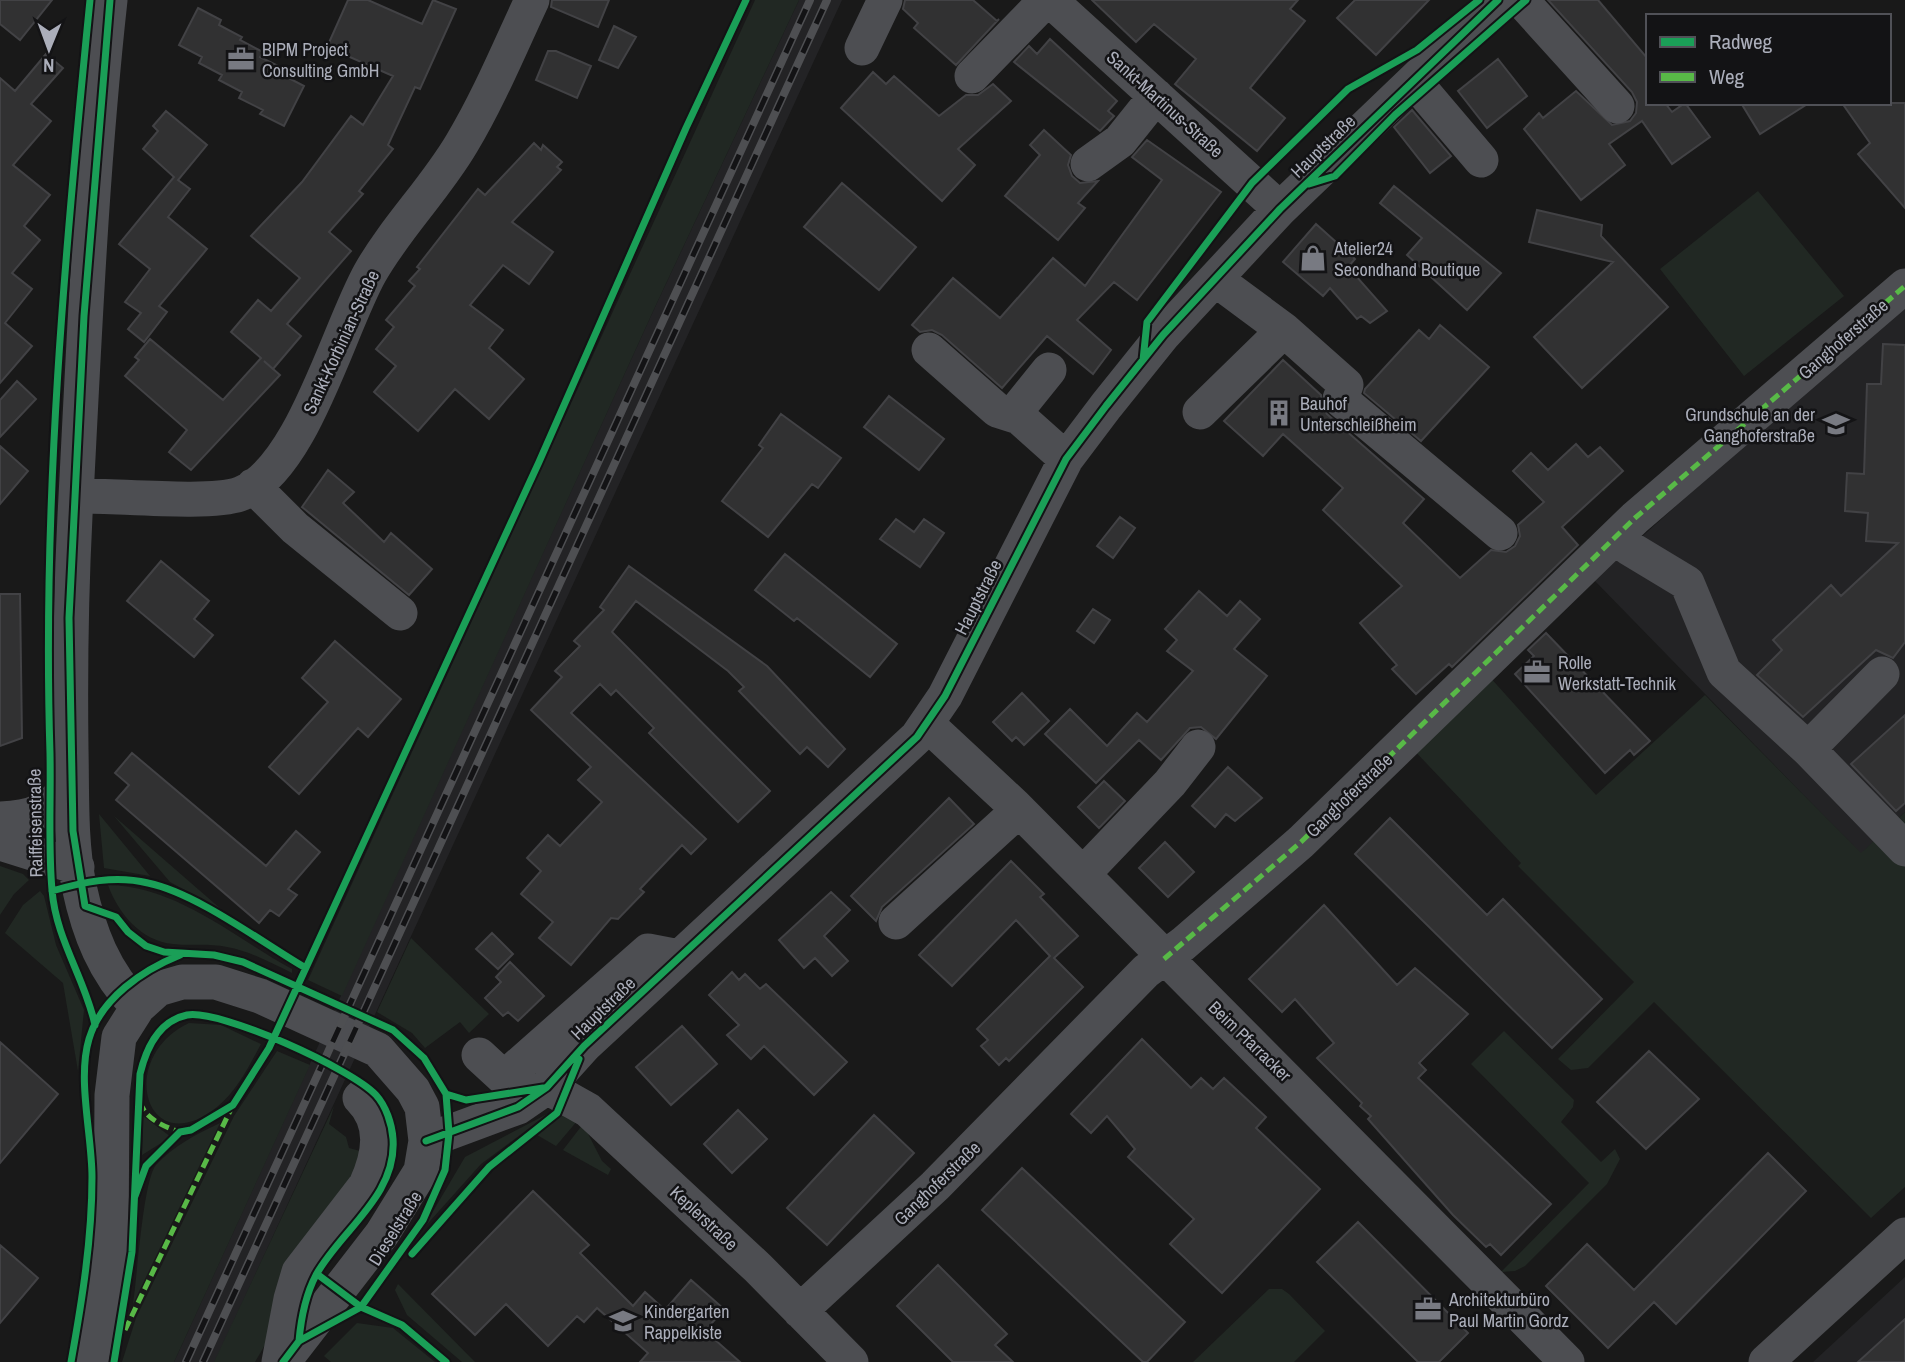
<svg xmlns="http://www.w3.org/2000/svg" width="1905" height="1362" font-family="'Archivo Narrow',sans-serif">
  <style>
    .built { fill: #232325 }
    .green { fill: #212823 }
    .building { fill: #313132; stroke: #424245; stroke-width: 2 }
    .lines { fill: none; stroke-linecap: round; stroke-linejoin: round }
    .minor { stroke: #4d4e52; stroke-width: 35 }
    .rail-casing { stroke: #4e4f52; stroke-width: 8 }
    .rail { stroke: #131315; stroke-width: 5; stroke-dasharray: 16; stroke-linecap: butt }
    .quiet { stroke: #58b947; stroke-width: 5; stroke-dasharray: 10 5; stroke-linecap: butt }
    .cycleway-casing { stroke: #131315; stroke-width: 11 }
    .cycleway { stroke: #1a9f57; stroke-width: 7 }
    .labels { text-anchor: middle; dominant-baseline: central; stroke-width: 5; stroke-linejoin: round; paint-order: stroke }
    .poi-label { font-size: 18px; fill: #abaeba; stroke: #131315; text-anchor: start }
    .street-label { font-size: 18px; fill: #abaeba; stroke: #131315 }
  </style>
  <rect width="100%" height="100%" fill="#191919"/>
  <path class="built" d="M799 0H842L215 1362H174L655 307Z
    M1905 299V812L1861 854 1594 580Z
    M1905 1277V1362H1813Z"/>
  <path class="green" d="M755 0H799L655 307 342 996 308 980Z
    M1758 191 1844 296 1744 376 1660 269Z
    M1488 675 1596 795 1705 695 1861 853 1905 812V1187L1871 1218 1654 1002 1588 1068 1571 1070 1558 1059 1634 982 1518 866 1521 863 1410 746Z
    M99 814 150 876 104 868Z
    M114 816 222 910 170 882Z
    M0 866 23 874 29 880 14 894 0 915Z
    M108 885C177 886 235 938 292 969V973C271 963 250 951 227 947 209 943 191 946 173 944 141 941 118 913 108 885Z
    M40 891 44 896 56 945 84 1010 78 1071 63 983 5 933 23 905Z
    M411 938 489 1014 469 1033 460 1022 425 1048 412 1033 377 1012Z
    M189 1023 221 1025 261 1044C249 1066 237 1091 217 1107 146 1164 115 1058 189 1023Z
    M1504 1031 1574 1100 1573 1107 1561 1122 1601 1162 1615 1149 1620 1159 1607 1184 1525 1266 1515 1271 1501 1272 1589 1183 1471 1064Z
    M277 1051 310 1065 174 1362H122L136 1318 234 1116Z
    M334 1106 329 1124 346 1137 349 1148 360 1151 363 1176 255 1362H214Z
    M551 1112 481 1164 422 1230 465 1157Z
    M564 1113 578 1120 556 1146 537 1135Z
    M143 1116 171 1137 142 1155Z
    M220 1123 133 1304C137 1279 143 1180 156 1165 173 1146 197 1134 220 1123Z
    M583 1124 602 1161 611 1169 608 1175 563 1150Z
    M398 1284 475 1362H462L407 1315 395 1290Z
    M1269 1289H1282L1289 1294 1325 1331 1294 1362H1193Z
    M357 1323 393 1328 435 1362H331L324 1356Z"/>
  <path class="building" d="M0 0H52L20 40 0 24Z
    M348 0H368L422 24 433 0 456 9 420 89 415 87 388 145 393 149 359 191 363 194 329 232 351 251 287 324 301 336 273 369 264 361 280 375 191 470 169 452 187 430 125 376 139 360 135 357 150 339 223 400 261 358 231 332 258 300 271 311 300 278 251 236 302 182 351 116 363 125 393 76 327 47Z
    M552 0H609L598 27 551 7Z
    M905 0H973L997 21 999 19 956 65 914 28 918 23 903 9Z
    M1092 0H1298L1290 9 1305 21 1250 88 1285 118 1257 151 1175 84 1196 59 1154 24 1136 42Z
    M1355 0H1429L1376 55 1337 18Z
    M1548 0H1598L1648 59V103H1665L1672 112 1685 103 1710 137 1672 164 1642 121 1609 144 1625 165 1581 200 1524 129 1539 113 1543 118 1576 91 1612 125 1630 121 1636 113 1637 102 1632 92Z
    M198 8 221 20 219 25 242 37 240 40 263 52 260 57 284 69 281 74 304 86 284 126 260 114 263 110 239 98 242 92 219 80 222 75 199 63 202 57 179 45Z
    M614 26 636 37 618 68 599 60Z
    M1050 39 1117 101 1108 111 1114 116 1100 131 1014 62 1029 46 1037 54Z
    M548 51H556L591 66 577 98 536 80Z
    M46 54 63 68 31 104 51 121 13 165 50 195 24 226 40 240 12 273 32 289 5 323 32 346 0 383V78L15 91Z
    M1498 59 1527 96 1487 128 1458 91Z
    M873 72 886 84 894 76 939 116 966 95H978L993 84 1011 101 958 149 975 165 942 201 841 108Z
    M1741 103H1809L1760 134Z
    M1842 103H1905V208L1858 154 1870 143Z
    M1412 110 1451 156 1430 173 1394 127Z
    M166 111 207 145 178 180 190 189 168 217 207 249 159 306 167 312 144 342 128 329 141 313 125 302 150 269 119 244 174 177 143 149 158 131 153 126Z
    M1044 130 1071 155 1068 165 1072 176 1080 183 1098 181 1078 203 1085 208 1058 240 1005 196 1040 155 1030 145Z
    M1147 140 1221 192 1137 300 1114 282 1077 320 1111 350 1093 374 1047 336 1002 388 942 335 932 330 920 332 912 325 953 278 1000 318 1053 258 1085 286 1162 180 1132 157Z
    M534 143 541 150 543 145 562 162 557 167 561 170 512 222 553 252 529 284 503 265 470 305 503 330 489 348 524 379 489 419 455 389 418 431 374 392 396 366 376 349 394 327 386 320 415 286 409 281 420 269 417 267 478 189 485 195Z
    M842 183 916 247 879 290 804 227Z
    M1394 186 1501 273 1467 310 1407 255 1422 238 1380 203Z
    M1537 210 1602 225 1601 236 1668 307 1582 388 1534 337 1613 262 1529 242Z
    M1316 224 1355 259 1348 267 1387 311 1370 323 1361 316 1357 319 1330 288 1323 296 1283 262Z
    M1440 325 1489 367 1421 441 1364 393 1365 389 1419 330 1429 339Z
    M1883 344 1905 345V642L1893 658 1876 650 1803 717 1757 675 1782 650 1773 640 1831 585 1841 596 1898 543 1866 541 1868 513 1845 511 1847 473 1864 474 1867 384H1881Z
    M1283 360 1321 395V404L1327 414 1424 499 1403 523 1460 578 1491 550 1506 552 1515 546 1520 536 1518 525 1544 502 1513 471 1531 453 1548 470 1576 444 1588 457 1600 447 1623 471 1562 527 1578 545 1452 667 1449 664 1416 694 1392 669 1397 665 1360 623 1402 586 1323 510 1343 488 1283 434 1263 456 1224 421Z
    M17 381 36 399 0 437V400Z
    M889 396 944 439 919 470 864 427Z
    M781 414 841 458 818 488 812 484 768 537 722 501 763 448 759 445Z
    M0 446 28 471 0 504Z
    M328 470 354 492 343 503 362 521 384 542 391 533 432 569 409 595 302 507Z
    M1120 517 1135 528 1113 558 1097 546Z
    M896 519 914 532 924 519 944 533 920 567 880 539Z
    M785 554 897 644 870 677 797 618 794 621 755 590Z
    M161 561 209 601 194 619 213 635 194 657 127 601Z
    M629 566 767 666 845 749 828 767 807 747 800 754 739 691 744 687 728 671 636 601 612 632 770 791 738 822 649 733 654 728 616 690 611 695 600 684 571 713 706 839 691 854 682 845 640 889 644 892 618 919 611 918 571 965 539 938 553 922 521 894 541 871 527 858 548 835 560 846 602 802 578 780 591 767 531 710 562 677 555 671 580 646 574 641 604 610 600 607Z
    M1199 591 1227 616 1240 601 1260 619 1234 649 1267 676 1216 739 1201 727 1190 728 1161 760 1139 740 1096 783 1045 734 1070 709 1107 746 1137 713 1147 722 1193 671 1167 651 1177 640 1165 629Z
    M0 594H20L22 738 0 746Z
    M1093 609 1110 620 1094 643 1077 631Z
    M1546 633 1650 741 1634 755 1630 750 1605 773 1515 674 1534 656 1528 650Z
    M335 641 401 699 368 737 358 728 299 794 269 767 328 702 302 678Z
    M1022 693 1049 721 1024 745 1016 737 1012 741 993 722Z
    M1905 715V803L1896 811 1851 764Z
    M132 753 266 866 296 831 320 852 288 889 297 895 279 916 270 910 259 923 116 800 129 785 115 773Z
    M1228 767 1262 798 1235 821 1226 814 1215 827 1192 806Z
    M1104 781 1125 801 1099 828 1078 807Z
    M949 798 974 824 882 907 876 921 851 896Z
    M1390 818 1487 915 1503 899 1602 999 1552 1048 1355 854Z
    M1165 842 1194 872 1168 897 1139 868Z
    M1011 861 1044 894 1040 897 1078 936 1054 958 1083 987 1009 1061 1006 1058 999 1065 981 1046 988 1040 977 1029 1050 956 1016 920 952 986 919 955Z
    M831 892 850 910 824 936 848 961 832 976 815 958 804 968 779 940Z
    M1324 905 1397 985 1415 968 1468 1014 1419 1063 1426 1070 1418 1078 1551 1204 1501 1255 1490 1244 1486 1247 1453 1215 1368 1119 1371 1116 1360 1106 1362 1103 1317 1058 1334 1043 1295 999 1282 1012 1249 979Z
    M492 933 513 954 498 969 476 949Z
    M510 962 544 996 518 1021 508 1012 503 1016 485 998 501 982 496 977Z
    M732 972 739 980 745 974 760 989 766 984 847 1062 814 1095 764 1046 751 1059 727 1035 739 1025 709 995Z
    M682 1026 717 1064 671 1105 636 1067Z
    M1142 1039 1191 1088 1201 1078 1213 1089 1224 1078 1266 1117 1256 1128 1320 1189 1222 1293 1170 1244 1194 1219 1128 1157 1135 1149 1107 1116 1091 1133 1071 1114Z
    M0 1042 58 1094 0 1163Z
    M1649 1051 1699 1099 1646 1149 1597 1102Z
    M738 1110 767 1139 732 1173 704 1144Z
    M874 1115 914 1153 827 1245 787 1208Z
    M1768 1153 1806 1191 1676 1324 1654 1302 1608 1348 1546 1286 1587 1244 1634 1290Z
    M1022 1168 1185 1322 1147 1362H1143L982 1210Z
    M533 1191 589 1245 580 1253 633 1306 645 1292 665 1310 691 1280 724 1309 705 1331 740 1362H640L648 1353 597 1308 584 1322 577 1316 548 1346 506 1304 475 1335 432 1294Z
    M1358 1222 1468 1333 1439 1362H1418L1317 1262Z
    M0 1245 38 1278 0 1323Z
    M938 1265 1007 1334 995 1345 1013 1362H953L897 1306Z
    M1905 1319V1362H1858Z"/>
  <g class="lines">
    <path class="minor" d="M110 0C91 172 84 344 75 516 71 594 70 671 71 749 72 794 70 841 79 886 89 933 104 972 138 1007
      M1050 0 1280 209
      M1521 0 1617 106
      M862 48 885 0
      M972 76 1046 0
      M1414 81 1481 160
      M1088 164 1120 141 1156 96
      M1215 279 1284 330 1346 385 1340 399 1500 533
      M929 350 997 410 1019 417
      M1049 370 1020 406 1019 417 1066 459
      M1200 412 1284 330
      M253 486 295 528 400 613
      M76 496C114 495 209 505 240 494 302 470 338 330 370 273 396 227 435 189 462 143 489 98 510 47 532 0
      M1629 548 1687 583 1724 672 1808 749 1882 674
      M928 725 1015 806 1567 1362
      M1808 749 1905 849
      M0 819C35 818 49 810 71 784
      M0 843 77 867
      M1083 874 1170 783 1198 747
      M896 922 1019 810
      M479 1055 504 1078 648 951 679 957
      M547 1087 588 1110 758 1268 851 1362
      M426 1141 518 1107 547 1087 584 1046 917 737 945 696 1066 459 1106 406 1163 335 1280 209 1498 0
      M800 1311 935 1186 1146 971 1183 944 1301 842 1635 518 1905 286
      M91 1362 111 1246 112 1095 119 1037 138 1007 158 989 182 982H216L260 996 378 1050 413 1090 422 1107 426 1141 421 1171 382 1234 283 1362
      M279 1362 291 1299 299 1272 366 1185C380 1154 385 1123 360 1098
      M1766 1362 1905 1235"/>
    <g class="rail-casing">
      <path id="rail" d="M186 1362 810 0
        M203 1362 827 0"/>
    </g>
    <use href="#rail" class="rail"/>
    <path class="quiet" d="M1164 959 1301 842 1635 518 1905 286
      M140 1102C145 1119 165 1127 180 1132
      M125 1330 231 1109"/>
    <g class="cycleway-casing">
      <path id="cycleway" d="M90 0C65 249 42 503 50 753 51 799 48 845 52 890 56 940 85 978 95 1025
        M110 0 84 316 69 618 73 831 85 906 116 917 128 932 146 946 164 952 214 955 243 962 393 1030 424 1058 446 1094 449 1133 445 1170 423 1220 361 1307 299 1341 283 1362
        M1309 184 1335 176 1395 115 1526 0
        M1143 360 1147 322 1252 183 1348 89 1417 50 1479 0
        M52 891C83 882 115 875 148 883 196 893 260 941 304 967
        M446 1094 466 1100 543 1088
        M426 1141 518 1107 547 1087 584 1046 917 737 945 696 1066 459 1106 406 1163 335 1280 209 1498 0
        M135 1196 146 1166 180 1132 191 1130 233 1105 269 1048 539 462 686 128 746 0
        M412 1254 489 1167 557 1113 579 1059
        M317 1274 361 1307 402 1325 446 1362
        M71 1362C82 1301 92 1239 92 1177 92 1135 77 1079 89 1039 101 998 143 970 180 955
        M114 1362 132 1252 140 1074C146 1049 158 1021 187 1015 221 1009 352 1069 376 1095 386 1106 392 1124 393 1139 397 1196 341 1230 316 1275 305 1296 301 1318 299 1341"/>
    </g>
    <use href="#cycleway" class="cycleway"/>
  </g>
  <defs>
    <g id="office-bare" transform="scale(2.1)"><path d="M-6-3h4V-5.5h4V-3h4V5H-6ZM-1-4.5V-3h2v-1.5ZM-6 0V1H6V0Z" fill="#787a82" stroke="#131315" stroke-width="2.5" paint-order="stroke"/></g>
    <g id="shop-bare" transform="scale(2.1)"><path d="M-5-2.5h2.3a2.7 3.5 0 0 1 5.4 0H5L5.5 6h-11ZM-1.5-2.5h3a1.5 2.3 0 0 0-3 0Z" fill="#787a82" stroke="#131315" stroke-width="2.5" paint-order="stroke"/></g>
    <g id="building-bare" transform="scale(2.1)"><path d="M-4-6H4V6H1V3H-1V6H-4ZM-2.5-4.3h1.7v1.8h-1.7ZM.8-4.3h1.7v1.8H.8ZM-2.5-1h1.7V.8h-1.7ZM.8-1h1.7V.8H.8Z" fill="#787a82" stroke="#131315" stroke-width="2.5" paint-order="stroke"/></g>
    <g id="school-bare" transform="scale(2.1)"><path d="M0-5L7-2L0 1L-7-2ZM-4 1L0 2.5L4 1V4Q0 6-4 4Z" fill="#787a82" stroke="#131315" stroke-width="2.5" paint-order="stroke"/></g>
  </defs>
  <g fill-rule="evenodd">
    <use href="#office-bare" x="241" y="59"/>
    <use href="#shop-bare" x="1313" y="258"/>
    <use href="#building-bare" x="1279" y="413"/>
    <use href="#school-bare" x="1836" y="424"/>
    <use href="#office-bare" x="1537" y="672"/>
    <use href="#office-bare" x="1428" y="1309"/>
    <use href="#school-bare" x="623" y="1321"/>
  </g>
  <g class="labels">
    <g class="poi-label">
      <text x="262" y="49">BIPM Project<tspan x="262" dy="21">Consulting GmbH</tspan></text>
      <text x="1334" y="248">Atelier24<tspan x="1334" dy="21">Secondhand Boutique</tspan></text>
      <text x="1300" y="403">Bauhof<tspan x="1300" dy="21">Unterschleißheim</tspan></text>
      <text x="1815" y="414" text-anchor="end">Grundschule an der<tspan x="1815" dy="21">Ganghoferstraße</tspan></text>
      <text x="1558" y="662">Rolle<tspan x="1558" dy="21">Werkstatt-Technik</tspan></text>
      <text x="1449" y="1299">Architekturbüro<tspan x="1449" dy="21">Paul Martin Gordz</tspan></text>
      <text x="644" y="1311">Kindergarten<tspan x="644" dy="21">Rappelkiste</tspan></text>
    </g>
    <g class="street-label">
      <text transform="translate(1165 104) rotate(42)">Sankt-Martinus-Straße</text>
      <text transform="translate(1323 146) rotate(-44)">Hauptstraße</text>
      <text transform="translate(1843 339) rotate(-41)">Ganghoferstraße</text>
      <text transform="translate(341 342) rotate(-65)">Sankt-Korbinian-Straße</text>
      <text transform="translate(978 597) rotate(-63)">Hauptstraße</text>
      <text transform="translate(1349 795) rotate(-44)">Ganghoferstraße</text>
      <text transform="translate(35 823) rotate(-91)">Raiffeisenstraße</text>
      <text transform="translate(603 1008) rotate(-44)">Hauptstraße</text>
      <text transform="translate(1250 1041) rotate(44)">Beim Pfarracker</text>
      <text transform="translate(937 1183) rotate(-44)">Ganghoferstraße</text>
      <text transform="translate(704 1218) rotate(43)">Keplerstraße</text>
      <text transform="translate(395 1228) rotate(-58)">Dieselstraße</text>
    </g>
  </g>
  <rect x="1646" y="14" width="245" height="91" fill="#131315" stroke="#505157" stroke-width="2"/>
  <rect x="1660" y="37" width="35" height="10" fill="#1a9f57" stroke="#505157" stroke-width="2"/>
  <text x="1709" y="49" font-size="21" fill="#abaeba">Radweg</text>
  <rect x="1660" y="72" width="35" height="10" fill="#58b947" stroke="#505157" stroke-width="2"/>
  <text x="1709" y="84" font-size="21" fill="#abaeba">Weg</text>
  <g transform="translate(49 49) rotate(181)" stroke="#131315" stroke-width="5" paint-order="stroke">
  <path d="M0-5L12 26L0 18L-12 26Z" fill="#abaeba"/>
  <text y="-10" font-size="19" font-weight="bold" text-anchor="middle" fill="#abaeba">N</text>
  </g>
</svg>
